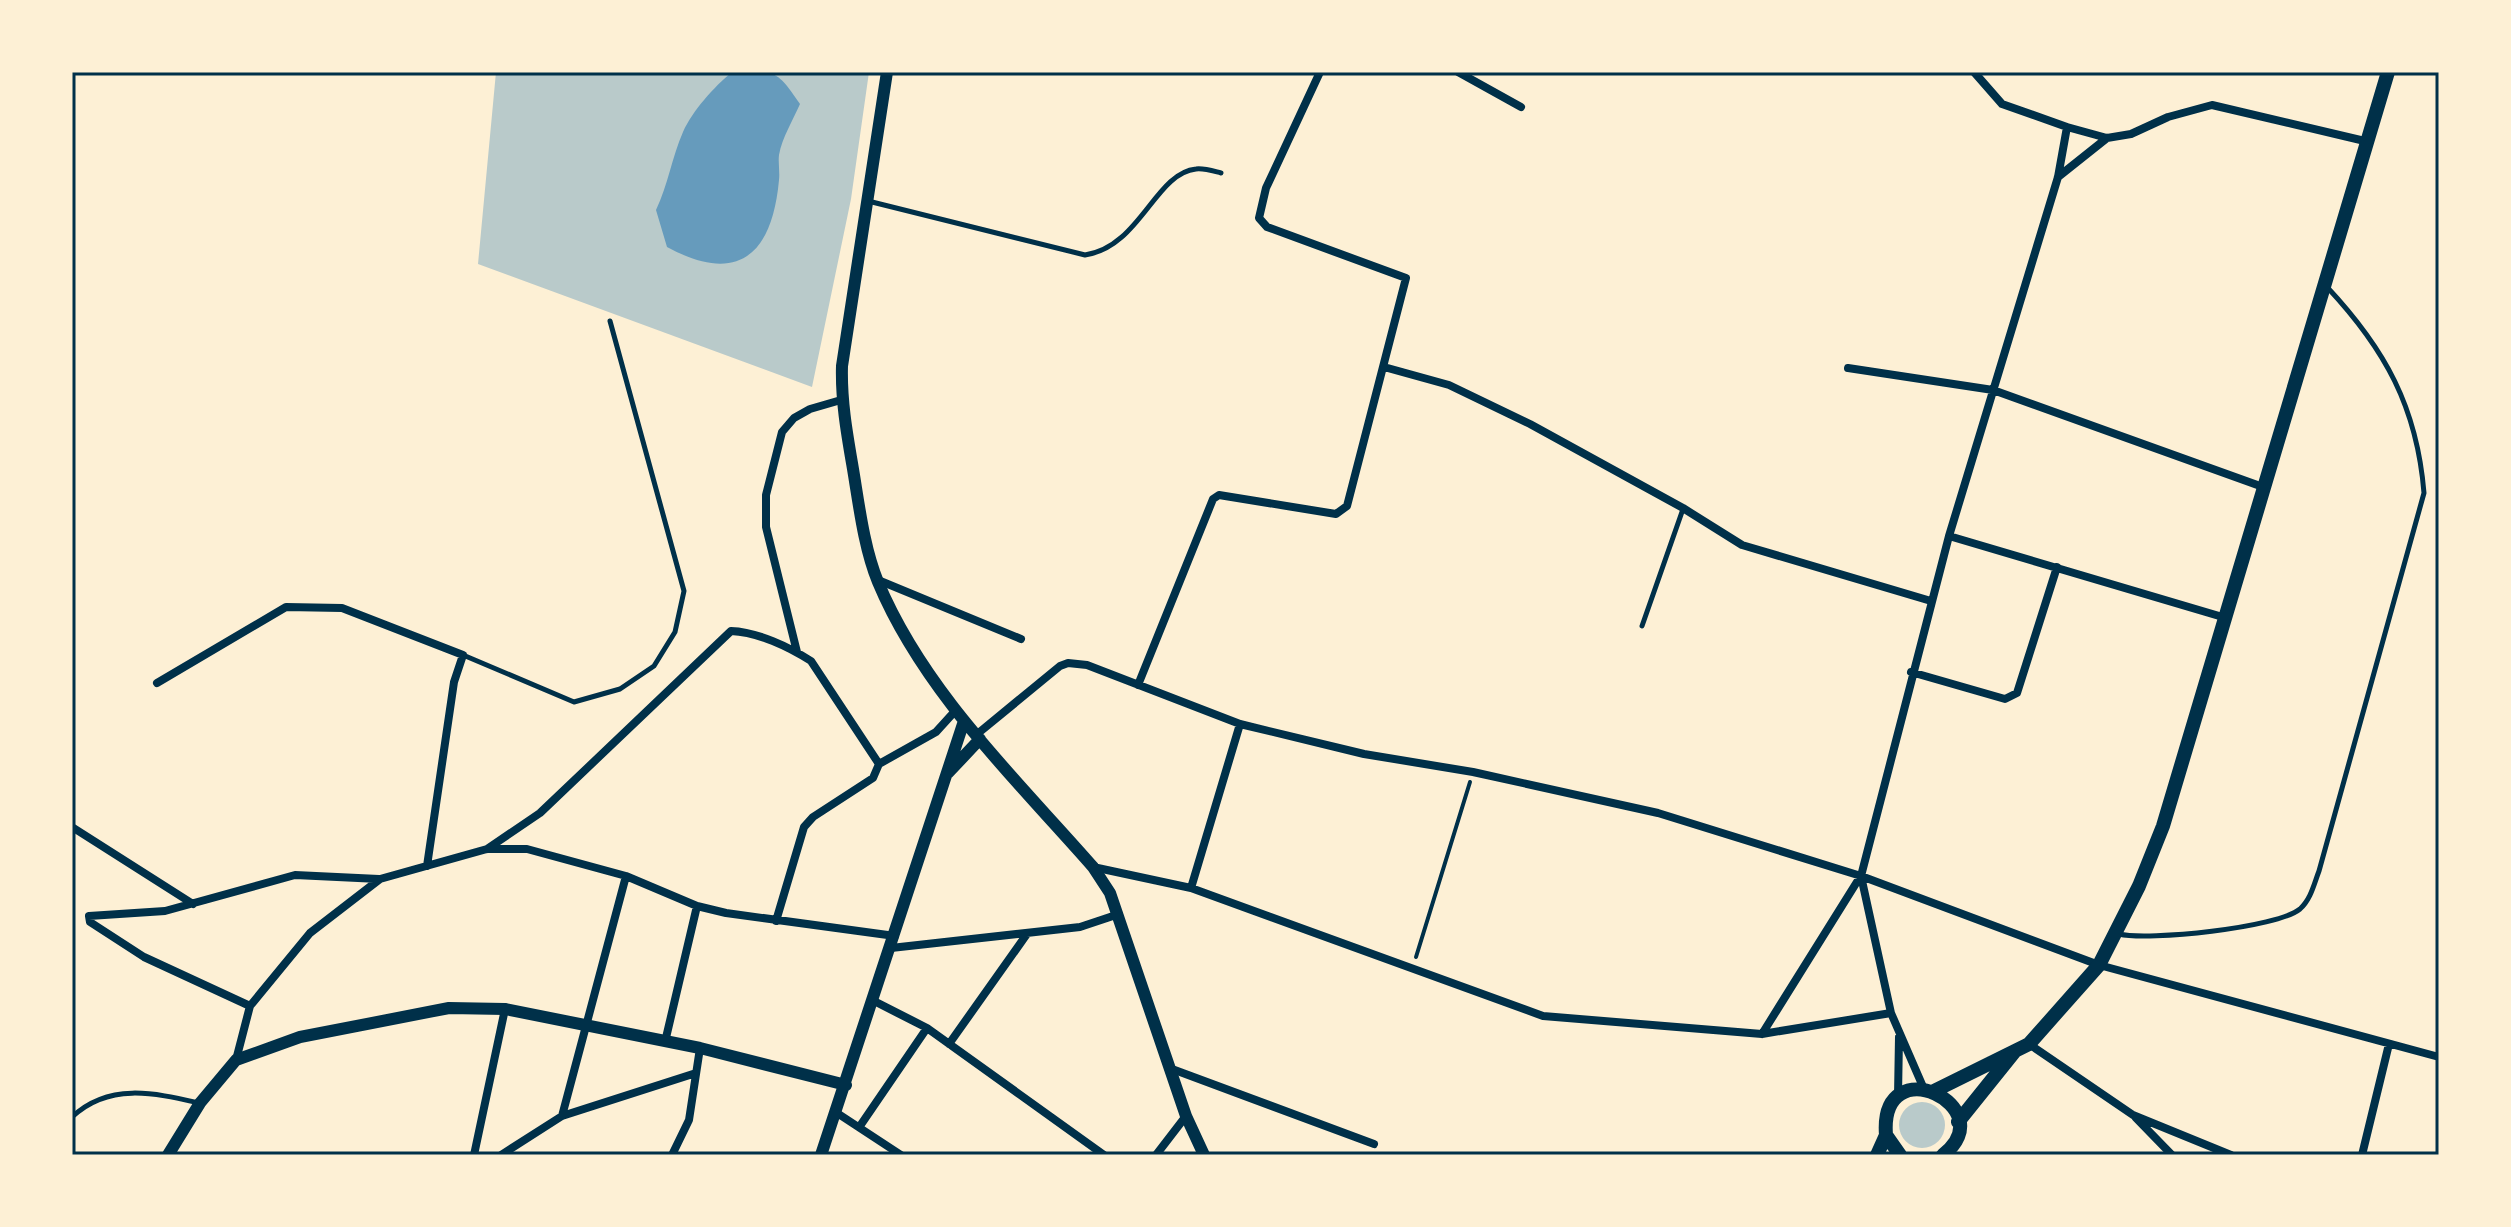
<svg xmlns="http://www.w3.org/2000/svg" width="2511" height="1227" font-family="'Asap Condensed',sans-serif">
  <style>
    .green { fill: #b9caca }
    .water { fill: #669bbc }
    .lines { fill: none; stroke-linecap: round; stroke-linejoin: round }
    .path { stroke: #003049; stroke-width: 4 }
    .service { stroke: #003049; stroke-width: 5 }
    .minor { stroke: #003049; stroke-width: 8 }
    .tertiary { stroke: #003049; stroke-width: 12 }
    .secondary { stroke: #003049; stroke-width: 14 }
    .neatline { fill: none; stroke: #003049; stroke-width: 3 }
  </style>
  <rect width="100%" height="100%" fill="#fdf0d5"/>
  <path class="green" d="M496 72H869L851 199 812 387 478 264Z
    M1899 1125a23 23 0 1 1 46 0a23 23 0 1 1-46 0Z"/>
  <path class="water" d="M732 72C775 72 775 67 800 104 793 120 782 138 779 155 778 163 780 172 779 180 772 256 737 285 667 247L656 210C668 185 672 157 683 132 693 110 714 87 732 72Z"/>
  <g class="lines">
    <path class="path" d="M1416 957 1470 782"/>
    <path class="service" d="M868 201 1085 255C1140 247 1155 173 1196 169 1204 168 1213 171 1221 173
      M1642 626 1683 509
      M463 655 574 702 620 689 654 666 675 632 684 591 610 321
      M2119 934C2148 941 2277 928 2300 909 2311 899 2314 884 2319 871L2424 493C2417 407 2385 349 2327 287
      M72 1117C109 1082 155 1093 199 1103"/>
    <path class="minor" d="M1458 72 1521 107
      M2067 127 2107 138 2131 134 2168 117 2212 105 2369 142
      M2058 177 2107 138
      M1384 367 1449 385 1530 424 1683 508 1742 545 1931 601
      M1848 368 1993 390 2263 487
      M1949 536 2226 618
      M878 580 1021 639
      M797 652 766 527V495L782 432 794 418 810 409 841 400
      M1911 672 2005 699 2017 693 2057 567
      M157 683 286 607 342 608 463 655 454 682 427 866
      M1138 685 1213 499 1219 495 1336 514 1347 506 1406 278 1267 227 1259 218 1266 188 1320 72
      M976 735 1060 666 1068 663 1087 665 1240 724 1364 754 1473 772 1658 813 1861 876 2099 965 2439 1057
      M72 827 193 904
      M487 849 540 813 731 631C758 632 789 647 811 661L879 764
      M1093 867 1191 888 1543 1016 1762 1034 1891 1013
      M1191 888 1240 724
      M776 921 804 827 813 817 873 778 879 764 936 732 956 710
      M891 948 1080 927 1119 914
      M874 1001 927 1028 1104 1155
      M250 1006 144 957 90 922 89 916 165 911 295 875 379 879
      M1762 1034 1860 877
      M665 1042 697 906
      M949 1044 1027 934
      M2029 1044 2133 1115 2231 1155
      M236 1060 250 1006 310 933 380 879 487 849H527L626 876 697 906 726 913 895 936
      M1172 1069 1374 1144
      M1924 1089 1891 1013 1861 876 1949 536 2058 177 2067 127 2002 104 1974 72
      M1898 1096 1899 1037
      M837 1113 901 1155
      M562 1116 626 876
      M2136 1118 2172 1155
      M860 1126 927 1028
      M474 1155 505 1009
      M501 1155 562 1116 696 1073
      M672 1155 689 1120 700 1048
      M1156 1155 1186 1116
      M2362 1155 2389 1044"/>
    <path class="tertiary" d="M887 72 842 366C841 401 847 434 853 469 859 505 864 548 878 582 924 692 1016 779 1093 867L1110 893 1186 1116 1204 1155
      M948 773 980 739
      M168 1155 200 1103 236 1060 300 1037 449 1008 505 1009 700 1048 846 1085
      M821 1155 964 721"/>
    <path class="secondary" d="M1934 1091 2029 1044 2099 965 2139 886 2163 826 2388 72
      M1958 1122 2015 1051
      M1877 1155 1886 1135
      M1900 1155 1886 1135C1879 1046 2005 1107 1943 1155"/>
  </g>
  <rect width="2511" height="1227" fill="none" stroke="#fdf0d5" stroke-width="148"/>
  <rect x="74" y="74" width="2363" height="1079" class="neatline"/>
</svg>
